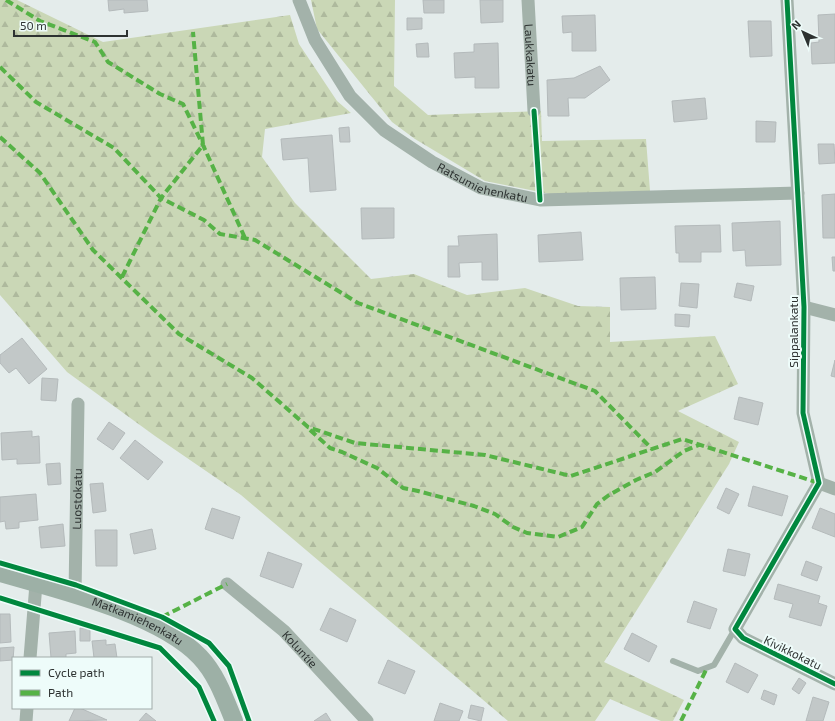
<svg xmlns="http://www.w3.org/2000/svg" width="835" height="721" font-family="'Exo 2',sans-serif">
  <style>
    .forest { fill: url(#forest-firs) }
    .building { fill: #c2c8c8; stroke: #b4babb }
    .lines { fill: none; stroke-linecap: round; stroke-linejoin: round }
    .lane { stroke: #a3b2aa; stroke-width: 6 }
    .street { stroke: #a3b2aa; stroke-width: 13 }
    .secondary { stroke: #9db0a6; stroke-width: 18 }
    .quiet { stroke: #56b246; stroke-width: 4; stroke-dasharray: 8 4; stroke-linecap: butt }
    .cycleway-casing { stroke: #eefcfa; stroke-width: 8 }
    .cycleway { stroke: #00873e; stroke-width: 5 }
    .labels { text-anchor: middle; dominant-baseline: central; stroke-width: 4; stroke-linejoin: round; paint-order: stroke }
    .street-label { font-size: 12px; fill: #2d3231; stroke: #eefcfa }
  </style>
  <defs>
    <pattern id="forest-firs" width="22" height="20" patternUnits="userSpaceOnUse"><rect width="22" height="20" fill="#cad7b6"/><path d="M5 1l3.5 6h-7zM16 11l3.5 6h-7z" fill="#aeb99d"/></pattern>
  </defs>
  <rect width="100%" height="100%" fill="#e4eceb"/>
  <path class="forest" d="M0 0H17L103 42 290 15 299 44 337 101 351 113 265 129 262 157 295 203 371 279 414 274 467 295 525 288 578 306 610 307V342L715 336 738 384 678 411 739 442 729 464 604 662 684 700 673 721H661L610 699 595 721H508L241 495 155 436 67 372 0 295Z
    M311 0H395L394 86 428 115 541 111 542 141 646 139 650 191 550 194 485 181 415 139 392 122 317 29Z"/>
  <path class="building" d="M108 0H147L148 11 124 13V9L109 11Z
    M423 0H444V13H424Z
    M480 0H503V22L481 23Z
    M835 14V63L812 64 811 43 819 42 818 15Z
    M595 15 596 51H572V32L563 33 562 16Z
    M407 18H422V29L407 30Z
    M748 21H771L772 56 750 57Z
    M428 43 429 57H417L416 44Z
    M498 43 499 88H475V77L455 78 454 53 474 52V44Z
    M600 66 610 80 585 98H568L569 116H548L547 80 574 78Z
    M705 98 707 119 674 122 672 101Z
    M756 121 776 122 775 142H756Z
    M349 127 350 142H340L339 128Z
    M332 135 336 190 310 192 308 158 283 160 281 139Z
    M818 144H834L835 163 819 164Z
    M835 194V238H823L822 195Z
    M361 208H394V238L362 239Z
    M780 221 781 265 746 266 745 250 733 251 732 223Z
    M720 225 721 252H701V262H679V253H676L675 226Z
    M581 232 583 260 539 262 538 235Z
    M497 234 498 280H482V262L459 263 460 277H448V246H459L458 236Z
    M832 257H835V271H833Z
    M655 277 656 309 621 310 620 278Z
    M681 283 699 284 697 308 679 306Z
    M737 283 754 286 751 301 734 297Z
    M675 314 690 315 689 327 675 326Z
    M22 338 47 369 29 384 16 368 9 373 0 363V355Z
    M835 360V377L831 376Z
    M42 378 58 379 56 401 41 400Z
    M739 397 763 403 758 425 734 419Z
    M109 422 125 433 113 450 97 439Z
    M32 431V437L39 436 40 463 17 464V459L2 460 1 433Z
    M135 440 163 462 148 480 120 458Z
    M60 463 61 484 48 485 46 464Z
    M103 483 106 511 93 513 90 484Z
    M753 486 788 496 782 516 748 506Z
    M726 488 739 494 729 514 717 508Z
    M36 494 38 520 19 522V528L6 529 5 521 0 522V497Z
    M212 508 240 517 233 539 205 529Z
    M820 508 835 514V537L812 528Z
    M63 524 65 546 41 548 39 527Z
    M152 529 156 549 134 554 130 534Z
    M95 530H117V566H96Z
    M728 549 750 554 745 576 723 571Z
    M268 552 302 564 293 588 260 576Z
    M806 561 822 567 817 581 801 575Z
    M778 584 820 596 818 603 827 606 821 626 789 617 793 604 774 599Z
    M694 601 717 609 710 629 687 622Z
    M330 608 356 620 347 642 320 630Z
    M0 614H10L11 642 0 643Z
    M80 628H90V641H80Z
    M75 631 76 653 66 654V658H51L49 633Z
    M632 633 657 646 649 662 624 649Z
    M106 640V645L115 644 117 658H94L92 641Z
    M14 647 13 660 0 661V648Z
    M388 660 415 671 405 694 378 683Z
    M735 663 758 675 748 693 726 682Z
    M799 678 806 683 799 694 792 689Z
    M764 690 777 695 774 705 761 699Z
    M813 697 829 702 823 721H806Z
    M440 703 463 711 459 721H434Z
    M471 705 484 708 481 721 468 718Z
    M75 708H80L107 720 69 721Z
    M146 713 156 721H139Z
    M326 713 331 721H314Z"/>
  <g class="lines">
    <path class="lane" d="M673 661 698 671 714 665 735 629"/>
    <g class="street">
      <path id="s1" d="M299 0 315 40 350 96 384 130 432 162 481 188 540 200 798 193"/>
      <path id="s2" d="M528 0 534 111"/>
      <path d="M787 0 804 307 803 413 819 483 735 629 743 638 835 684"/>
      <path d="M804 307 835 315"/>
      <path d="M819 483 835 489"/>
      <path id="s3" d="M227 584 284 631 367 721"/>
      <path id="s4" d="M75 594 78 404"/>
      <path d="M30 658 36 584"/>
      <path d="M26 721 27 708"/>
    </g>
    <path class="secondary" id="s5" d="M0 573C58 590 158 613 200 657 217 675 225 699 234 721"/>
    <path class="quiet" d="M6 0 40 21 95 42 108 62 160 94 183 104 203 145 245 238
      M0 67 36 102 114 148 161 198 204 220 220 234 255 240 358 303 595 391 652 449
      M0 137 40 173 93 250 179 334 252 378 308 427 355 443 485 455 571 476 682 439 819 483
      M122 277 161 198 203 145 193 32
      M310 430 330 448 342 452 377 468 403 488 418 491 474 506 495 514 513 527 527 533 558 537 582 527 597 504 609 495 636 480 655 472 684 451 699 445
      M162 617 227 584
      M681 721 707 668"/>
    <g class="cycleway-casing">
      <path id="cycleway" d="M787 0 804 307 803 413 819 483 735 629 743 638 835 684
        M534 111 540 200
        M0 563 76 585 162 617 209 643 229 666 249 721
        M0 598 160 648 199 687 214 721"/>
    </g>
    <use href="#cycleway" class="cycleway"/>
  </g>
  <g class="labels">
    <g class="street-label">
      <text stroke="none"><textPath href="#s2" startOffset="55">Laukkakatu</textPath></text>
      <text stroke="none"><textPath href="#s1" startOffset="270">Ratsumiehenkatu</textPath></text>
      <text transform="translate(793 332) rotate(-90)">Sippalankatu</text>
      <text stroke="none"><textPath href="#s4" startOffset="95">Luostokatu</textPath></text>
      <text stroke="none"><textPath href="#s5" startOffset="146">Matkamiehenkatu</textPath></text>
      <text stroke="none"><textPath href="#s3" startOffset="98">Koluntie</textPath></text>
      <text transform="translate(793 652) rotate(26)">Kivikkokatu</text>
    </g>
  </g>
  <rect x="12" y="657" width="140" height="52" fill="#eefcfa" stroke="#a1abaa"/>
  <rect x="20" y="670" width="20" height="6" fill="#00873e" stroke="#a1abaa"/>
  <text x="48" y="677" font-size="12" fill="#2d3231">Cycle path</text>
  <rect x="20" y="690" width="20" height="6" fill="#56b246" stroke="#a1abaa"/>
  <text x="48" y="697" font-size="12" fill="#2d3231">Path</text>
  <g transform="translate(803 32) rotate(316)" stroke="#eefcfa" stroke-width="3" paint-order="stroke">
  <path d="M0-3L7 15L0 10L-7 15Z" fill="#2d3231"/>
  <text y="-6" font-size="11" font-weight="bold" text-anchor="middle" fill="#2d3231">N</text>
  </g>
  <path d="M14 30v6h113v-6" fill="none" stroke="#2d3231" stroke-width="2"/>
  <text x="20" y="30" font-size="12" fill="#2d3231" stroke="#eefcfa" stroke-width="3" paint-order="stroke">50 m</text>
</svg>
